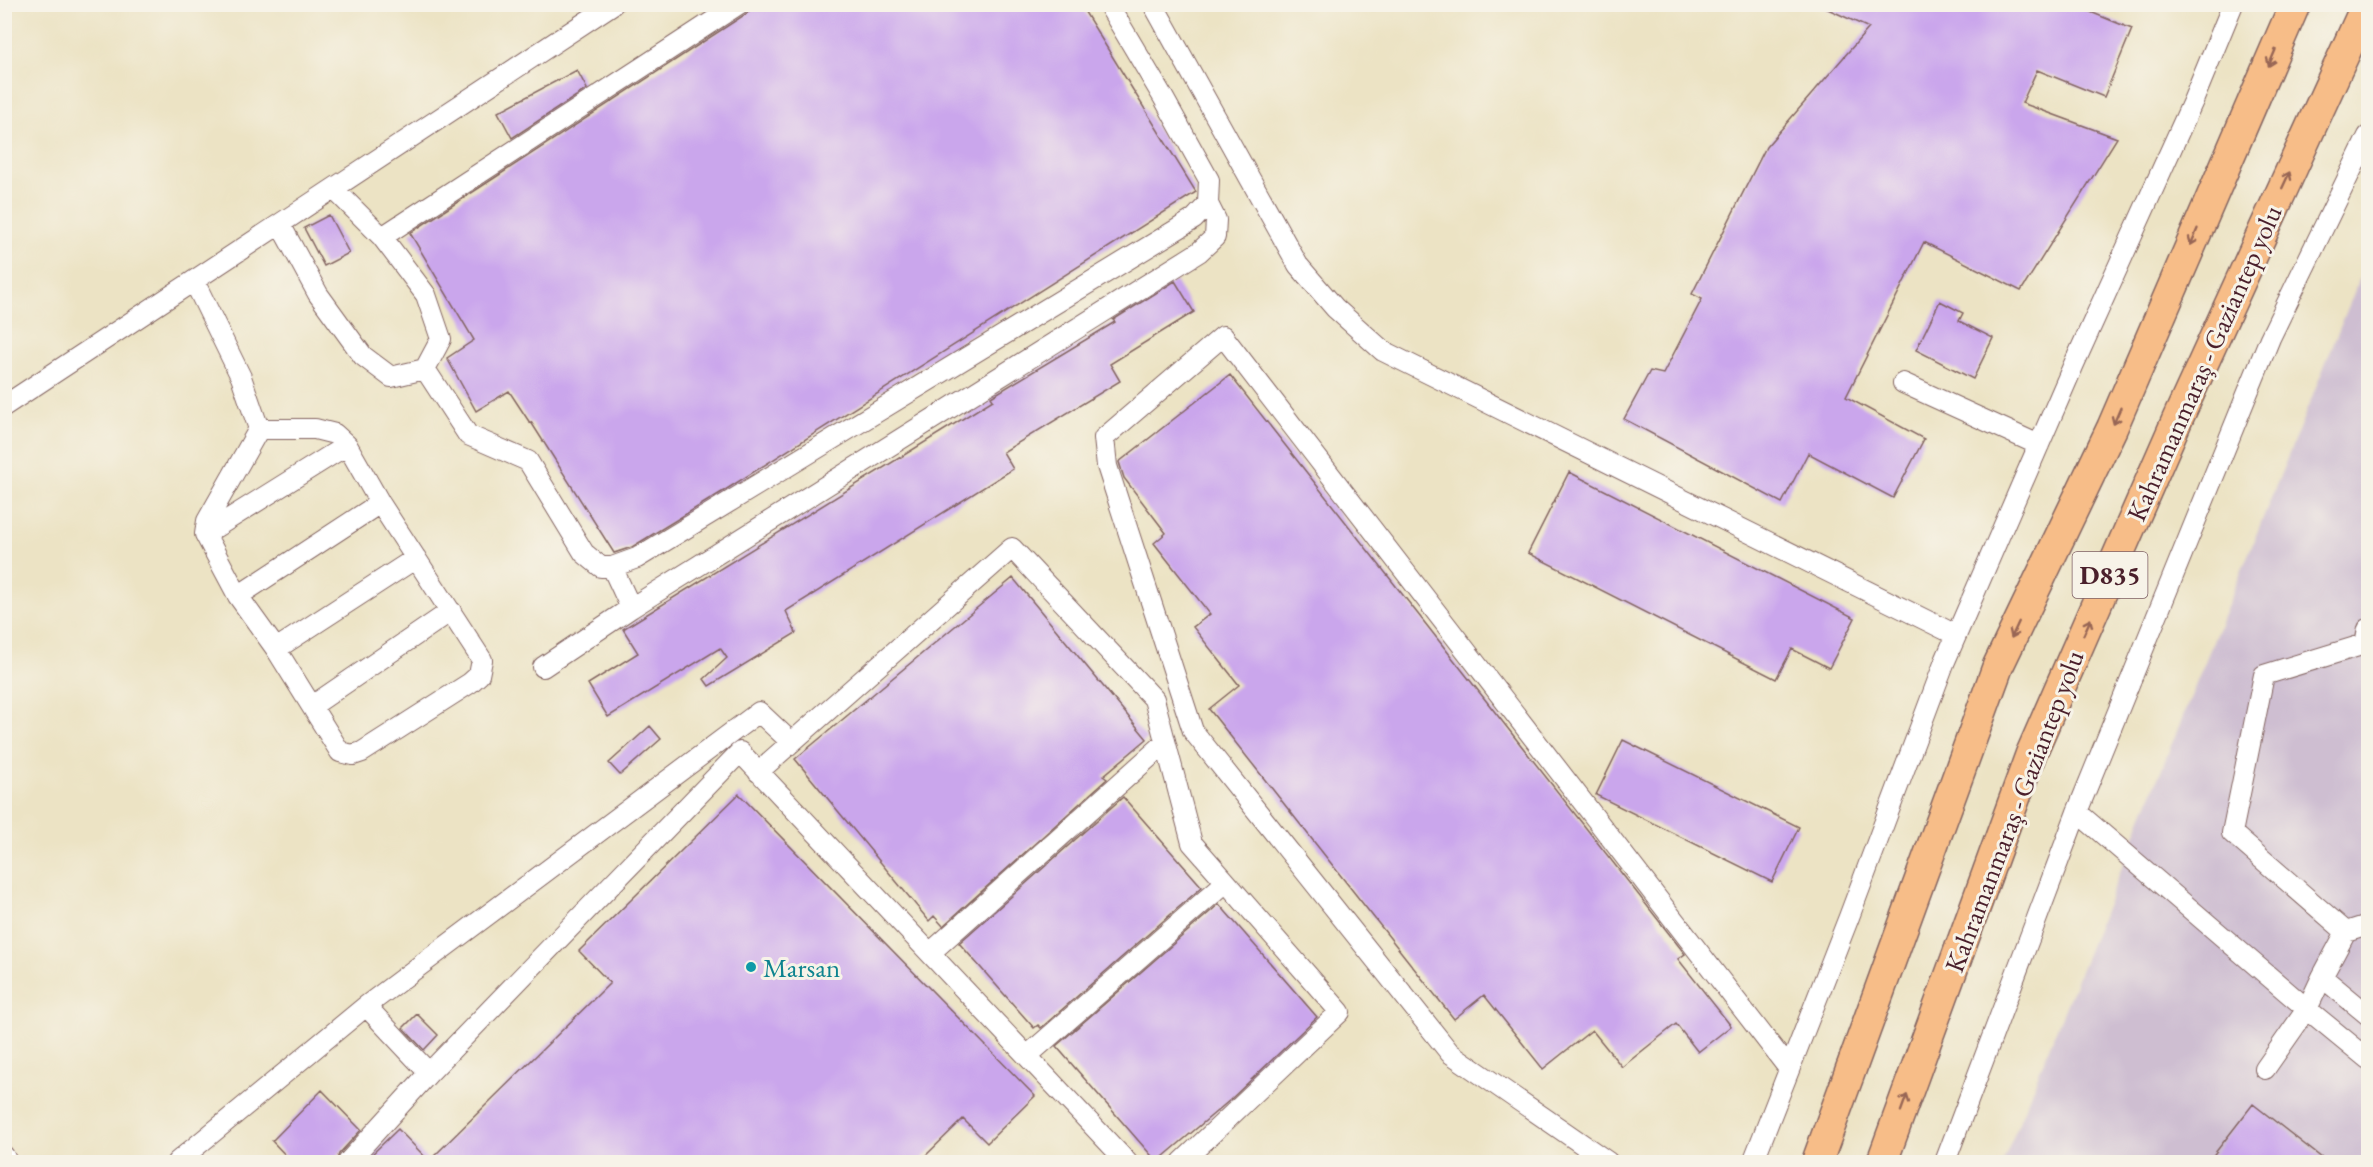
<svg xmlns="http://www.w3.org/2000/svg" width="2373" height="1167" font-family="'EB Garamond',serif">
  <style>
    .industrial { fill: #cebed1 }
    .building { fill: #caa6ec }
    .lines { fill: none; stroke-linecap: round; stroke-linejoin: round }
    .minor-casing { stroke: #836461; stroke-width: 22 }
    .highway-casing { stroke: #836461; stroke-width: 33 }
    .minor { stroke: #fff; stroke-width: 20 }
    .highway { stroke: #f7bd88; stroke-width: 30 }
    .oneway { stroke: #986655 }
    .culture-dot { fill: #0f9aa8; stroke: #f7f3e8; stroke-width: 2 }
    .labels { text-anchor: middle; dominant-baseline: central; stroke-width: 6; stroke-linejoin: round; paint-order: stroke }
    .shield { fill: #f7f3e8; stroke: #7e5f64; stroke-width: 1.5 }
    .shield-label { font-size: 26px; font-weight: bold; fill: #4a1f2b }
    .street-label { font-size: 27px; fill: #4a1f2b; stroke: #f7f3e8 }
    .culture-label { font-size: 27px; fill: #0d838f; stroke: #f7f3e8; text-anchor: start }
  </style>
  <rect width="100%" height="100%" fill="#f7f3e8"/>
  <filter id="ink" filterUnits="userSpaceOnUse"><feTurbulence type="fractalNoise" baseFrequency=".0167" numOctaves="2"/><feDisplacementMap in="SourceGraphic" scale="12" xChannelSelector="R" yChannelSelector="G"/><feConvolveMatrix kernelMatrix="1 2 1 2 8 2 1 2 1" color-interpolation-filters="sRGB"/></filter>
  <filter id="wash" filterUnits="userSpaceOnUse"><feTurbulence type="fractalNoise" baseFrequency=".008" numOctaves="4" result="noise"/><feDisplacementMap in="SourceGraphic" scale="24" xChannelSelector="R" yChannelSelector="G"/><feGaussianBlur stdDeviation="1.35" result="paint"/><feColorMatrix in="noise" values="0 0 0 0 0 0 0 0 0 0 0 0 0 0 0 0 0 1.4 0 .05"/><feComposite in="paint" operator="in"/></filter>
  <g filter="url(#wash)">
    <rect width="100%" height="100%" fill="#ece3c4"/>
    <path class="industrial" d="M2368 258V1162H2003Z"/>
    <g id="blocks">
      <path class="building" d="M756 4H1080L1196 192 722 492 632 547 614 553 531 422 530 423 509 391 476 411 447 358 474 340 410 233 746 14Z
        M1817 4H2071L2132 29 2104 97 2037 70 2022 103 2117 138 2021 291 1924 242 1846 397 1924 439 1893 498 1808 453 1782 503 1624 419 1650 371 1663 374 1702 299 1692 294 1766 147 1869 28Z
        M577 70 587 89 512 138 498 112Z
        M329 215 349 253 324 266 304 228Z
        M1175 281 1194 312 1110 364 1120 381 1003 452 1013 469 786 611 796 633 709 686 704 679 727 658 720 648 608 717 588 684 638 653 623 629 993 400 991 397 1115 322 1113 320Z
        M1940 301 1963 313 1959 321 1993 338 1973 379 1916 350Z
        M1230 375 1685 954 1678 959 1731 1026 1698 1052 1676 1024 1622 1067 1592 1030 1543 1069 1484 995 1454 1019 1209 709 1239 685 1193 627 1210 614 1154 543 1166 533 1124 478 1119 462Z
        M1569 472 1855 618 1829 668 1792 649 1776 679 1528 553Z
        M1013 578 1147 739 1103 776 1107 779 943 926 934 916 929 921 795 759Z
        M650 726 661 739 620 775 609 763Z
        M1623 740 1799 827 1772 882 1596 795Z
        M739 794 1035 1096 987 1143 963 1119 919 1162H364L398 1129 429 1161 610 983 579 951Z
        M1123 797 1202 887 1041 1028 1038 1025 1034 1028 959 943Z
        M1219 904 1317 1017 1230 1100 1157 1162 1056 1046Z
        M417 1014 438 1035 424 1050 403 1028Z
        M322 1090 361 1130 339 1154 336 1162H292L272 1141Z
        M2253 1104 2327 1162H2208Z"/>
    </g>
  </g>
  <g filter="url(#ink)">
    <use href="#blocks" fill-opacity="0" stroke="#836461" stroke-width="1.5"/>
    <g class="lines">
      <g class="minor-casing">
        <path id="minor" d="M1153 4 1298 265 1335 308 1383 351 1956 635
          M334 189 382 237 426 295 441 339 425 369
          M280 224 318 294 363 356 391 377 425 369 468 435 528 461 584 553 601 567H612L637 558 1194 219 1208 204 1209 180 1163 97 1108 4
          M382 237 739 4
          M194 281 241 377 259 429 207 521 205 534 238 596 276 649 340 752 353 755 362 752 470 683 479 675 482 660 380 503 347 445 335 434 315 429H259
          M1903 383 2039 445
          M4 406 613 4
          M205 534 347 445
          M612 567 631 608
          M238 596 380 503
          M2368 629 2365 644 2264 675 2232 833 2346 932 2322 977 2368 1015
          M276 649 416 558
          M543 667 631 608 1199 252 1215 237 1216 220 1208 204
          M312 706 451 611
          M758 772 1012 548 1154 699 1192 843 1340 1012 1182 1162
          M2077 812 2307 1009 2368 1059
          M2346 932 2368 925
          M930 953 1165 743
          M366 1006 759 712 791 742
          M1027 1056 1226 882
          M2265 1069 2307 1009 2322 977
          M4 1156 7 1162
          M177 1162 366 1006 429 1073
          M348 1162 429 1073 740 752 1127 1162
          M1608 1162 1450 1053 1193 731 1107 466 1104 438 1223 336 1789 1069
          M1753 1162 1849 917 1945 661 2074 364 2193 101 2233 4
          M1945 1162 2077 812 2270 338 2368 136"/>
      </g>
      <g class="highway-casing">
        <path id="highway" d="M1817 1162 1998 666 2112 428 2295 4
          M1882 1162 2031 754 2178 418 2367 4"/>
      </g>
      <use href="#minor" class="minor"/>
      <use href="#highway" class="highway"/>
    </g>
    <defs><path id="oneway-shaft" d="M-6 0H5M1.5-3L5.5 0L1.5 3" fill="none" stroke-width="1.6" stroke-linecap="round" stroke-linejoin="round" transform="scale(1.5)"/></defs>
    <g class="oneway">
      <use href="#oneway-shaft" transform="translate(2272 58) rotate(113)"/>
      <use href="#oneway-shaft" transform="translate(2286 180) rotate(-65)"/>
      <use href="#oneway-shaft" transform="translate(2194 237) rotate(113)"/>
      <use href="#oneway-shaft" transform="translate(2117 416) rotate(113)"/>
      <use href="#oneway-shaft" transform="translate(2087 627) rotate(-66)"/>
      <use href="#oneway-shaft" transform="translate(2015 630) rotate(115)"/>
      <use href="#oneway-shaft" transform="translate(1904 1103) rotate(-70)"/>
    </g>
  </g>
  <circle class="culture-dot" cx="751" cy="967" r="6"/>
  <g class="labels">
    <rect class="shield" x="2072.5" y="552" width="75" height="46" rx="4.5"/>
    <g class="shield-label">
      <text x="2110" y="575">D835</text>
    </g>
    <g class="street-label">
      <text transform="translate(2204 363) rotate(-66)">Kahramanmaraş - Gaziantep yolu</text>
      <text transform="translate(2014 811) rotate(-69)">Kahramanmaraş - Gaziantep yolu</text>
    </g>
    <g class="culture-label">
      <text x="763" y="967">Marsan</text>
    </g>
  </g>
  <rect width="2373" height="1167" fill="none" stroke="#f7f3e8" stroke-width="24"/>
</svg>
